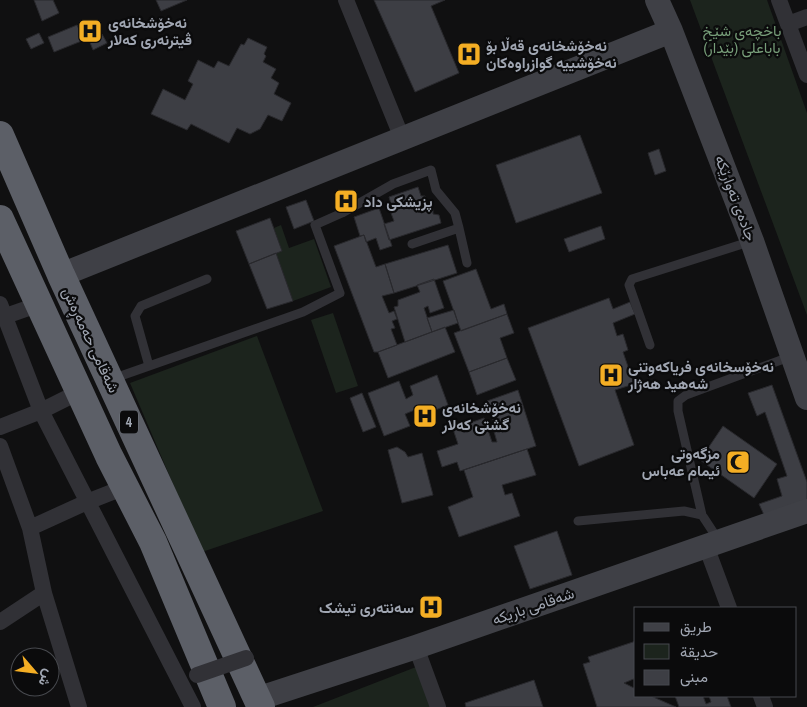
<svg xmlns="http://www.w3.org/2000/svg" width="807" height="707" font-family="'Archivo Narrow',Vazirmatn,sans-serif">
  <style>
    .green { fill: #1c241d }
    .building { fill: #3d3e44; stroke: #29292d }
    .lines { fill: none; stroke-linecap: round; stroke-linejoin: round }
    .lane { stroke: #313136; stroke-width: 9 }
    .street { stroke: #313136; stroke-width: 16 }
    .secondary { stroke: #3f4046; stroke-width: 24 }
    .highway { stroke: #5c5f67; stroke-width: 28 }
    .street-bridge { stroke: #313136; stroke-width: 16 }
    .labels { text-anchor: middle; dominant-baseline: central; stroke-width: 4.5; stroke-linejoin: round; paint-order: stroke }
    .shield { fill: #0b0b0c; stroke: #737880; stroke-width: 1 }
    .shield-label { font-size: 14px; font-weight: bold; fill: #a0a6b2 }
    .poi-label { font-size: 15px; font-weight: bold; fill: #a0a6b2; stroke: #0b0b0c; text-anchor: start }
    .park-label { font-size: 15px; fill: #779e79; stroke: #0b0b0c }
    .street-label { font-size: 15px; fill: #a0a6b2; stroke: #0b0b0c }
  </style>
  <rect width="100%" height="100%" fill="#101011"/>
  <path class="green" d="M690 0H767L807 113V315Z
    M281 225 289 248 314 239 331 287 293 301 276 253 282 251 274 228Z
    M333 313 358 386 336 393 311 320Z
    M257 336 323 511 202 552 130 383Z
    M416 667 431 707H313Z"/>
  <path class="building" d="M34 0H53L59 13 42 21Z
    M156 0H187L161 11Z
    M374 0H445L431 6 459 73 415 92Z
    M77 25 84 40 54 52 48 37Z
    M39 33 44 43 31 49 26 39Z
    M102 34 107 43 93 50 89 40Z
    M248 38 267 47 264 54 266 56 263 62 276 69 271 78 279 83 274 94 291 103 282 121 268 115 260 129 250 134 237 128 229 143 191 124 187 130 151 114 163 89 185 100 193 84 188 81 198 60 214 68 218 61 229 66 241 44 244 45Z
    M580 135 602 193 516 223 496 165Z
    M659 149 666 171 655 175 648 153Z
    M418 187 421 196H425L427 206 433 208V214L439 215 441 223 389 240 384 224 394 221 389 208 392 207 389 197Z
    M306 200 314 221 294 229 286 207Z
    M379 208 392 246 380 250 376 238 366 242 364 235 360 236 354 217Z
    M270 218 282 251 249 264 236 231Z
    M601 226 605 239 569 252 564 239Z
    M364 235 376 267 385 264 394 293 382 296 389 313 394 311 397 319 392 321 395 328 391 329 397 345 378 352H374L334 246Z
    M448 245 457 273 394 293 385 264Z
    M276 253 293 301 267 309 249 264Z
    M476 269 491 309 504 304 507 314 461 331 443 281Z
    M434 279 444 308 430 313 428 306 424 308 432 332 405 342 394 307 398 306V300L420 292 417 285Z
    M609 298 613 309 630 302 635 314 613 323 617 336 623 334 628 350 623 352 634 384 615 390 634 445 579 466 528 328Z
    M454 310 458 323 432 332 427 318Z
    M507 314 514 333 500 338 507 358 469 372 454 333Z
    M445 327 455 352 388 378 378 352Z
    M507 358 516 380 477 395 469 372Z
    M437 375 448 405 420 416 417 409 405 414 410 426 384 436 368 393 399 381 406 399 413 395 410 386Z
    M772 385 807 482V501L765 517 759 504 782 496 777 479 787 476 765 412 757 416 748 393Z
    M518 390 536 446 460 471 457 462 442 467 437 451 458 444 453 429 484 418 492 442H497L493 428 501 425 499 418 493 420 487 401Z
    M362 393 376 427 363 432 350 398Z
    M723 426 777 464 754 498 700 460Z
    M397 447 405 452 408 457 422 453 433 495 402 503 388 450Z
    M527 449 536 475 502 485 505 495 512 493 520 516 459 537 448 507 473 497 464 470Z
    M557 531 572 575 530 589 514 546Z
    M636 641V678L624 683 636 689V696H651L676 707H597L583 664 590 662 588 657Z
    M534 680 543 707H466L465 703Z
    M675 696H703L706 704 711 702 709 696H727L731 707H679Z"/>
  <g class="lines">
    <path class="lane" d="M459 228 467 263
      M650 345 629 285 632 279 752 241
      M149 366 135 316 141 306 207 279
      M112 379 303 312 340 293 315 225 342 213 393 184 431 170 436 190 455 213 459 228 412 244
      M702 515 678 411V401L686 395 792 356
      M578 521 684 511 702 515 719 541"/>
    <path class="street" d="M346 0 402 138
      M779 0 807 75
      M788 24 807 17
      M0 304 41 411 193 707
      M0 318 40 304
      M0 427 41 411 79 392
      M0 446 30 528 44 593 79 707
      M30 528 87 502 125 487
      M706 546 729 608
      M0 622 44 593
      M416 647 438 707
      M761 696 765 707"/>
    <path class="secondary" d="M657 0 671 31 752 241 807 398
      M61 275 671 31
      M257 699 416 647 807 511"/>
    <path class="highway" d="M0 135 61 275 261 707
      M0 219 109 456 153 542 222 707"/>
    <path class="street-bridge" d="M197 675 246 658"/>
  </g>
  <defs>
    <g id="hospital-square" transform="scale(1.25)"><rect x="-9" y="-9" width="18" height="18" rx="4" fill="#f4ae24" stroke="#0b0b0c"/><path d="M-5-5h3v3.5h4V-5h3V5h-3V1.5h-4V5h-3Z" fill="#111"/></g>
    <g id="mosque-square" transform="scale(1.25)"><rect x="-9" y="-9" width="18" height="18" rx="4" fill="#f4ae24" stroke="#0b0b0c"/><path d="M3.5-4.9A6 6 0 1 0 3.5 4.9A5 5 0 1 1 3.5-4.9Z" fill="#111"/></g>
  </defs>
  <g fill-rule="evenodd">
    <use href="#hospital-square" x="90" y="31"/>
    <use href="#hospital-square" x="469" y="54"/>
    <use href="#hospital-square" x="346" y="201"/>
    <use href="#hospital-square" x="611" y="375"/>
    <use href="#hospital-square" x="425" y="416"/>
    <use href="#mosque-square" x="738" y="462"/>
    <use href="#hospital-square" x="431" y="607"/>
  </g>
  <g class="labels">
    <rect class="shield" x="120" y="410.5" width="18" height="23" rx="4"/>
    <g class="shield-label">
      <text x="129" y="422">4</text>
    </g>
    <g class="poi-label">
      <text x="108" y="22">نەخۆشخانەی<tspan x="108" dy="17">ڤیترنەری کەلار</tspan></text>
      <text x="486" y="45">نەخۆشخانەی قەڵا بۆ<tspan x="486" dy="17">نەخۆشییە گوازراوەکان</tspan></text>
      <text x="364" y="201">پزیشکی داد</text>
      <text x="628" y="366">نەخۆسخانەی فریاکەوتنی<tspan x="628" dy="17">شەهید هەژار</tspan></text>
      <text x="442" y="407">نەخۆشخانەی<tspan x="442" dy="17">گشتی کەلار</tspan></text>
      <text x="720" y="453" text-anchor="end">مزگەوتی<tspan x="720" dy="17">ئیمام عەباس</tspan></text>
      <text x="414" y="607" text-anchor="end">سەنتەری تیشک</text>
    </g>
    <g class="park-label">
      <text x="742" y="30">باخچەی شێخ<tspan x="742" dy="17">باباعلی (بێدار)</tspan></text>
    </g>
    <g class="street-label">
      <text transform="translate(736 198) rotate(69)">جادەی تەوارێکە</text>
      <text transform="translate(91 340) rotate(65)">شەقامی حەمەڕەش</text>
      <text transform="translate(533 606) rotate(-19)">شەقامی باریکە</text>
    </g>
  </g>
  <rect x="634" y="607" width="162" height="90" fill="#0b0b0c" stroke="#47494e"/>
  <rect x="644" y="623" width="25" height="8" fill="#3f4046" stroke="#47494e"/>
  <text x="680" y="632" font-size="15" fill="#a0a6b2">طريق</text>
  <rect x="644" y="644" width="25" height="15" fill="#1c241d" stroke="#47494e"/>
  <text x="680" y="657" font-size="15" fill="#a0a6b2">حديقة</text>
  <rect x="644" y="670" width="25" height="15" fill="#3d3e44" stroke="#47494e"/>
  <text x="680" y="682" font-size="15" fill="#a0a6b2">مبنى</text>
  <g transform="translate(35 672) rotate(118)"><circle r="24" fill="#0b0b0c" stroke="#47494e"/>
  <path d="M0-4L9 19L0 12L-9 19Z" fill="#f4ae24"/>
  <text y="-8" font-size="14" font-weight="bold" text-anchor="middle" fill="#a0a6b2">ش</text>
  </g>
</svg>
